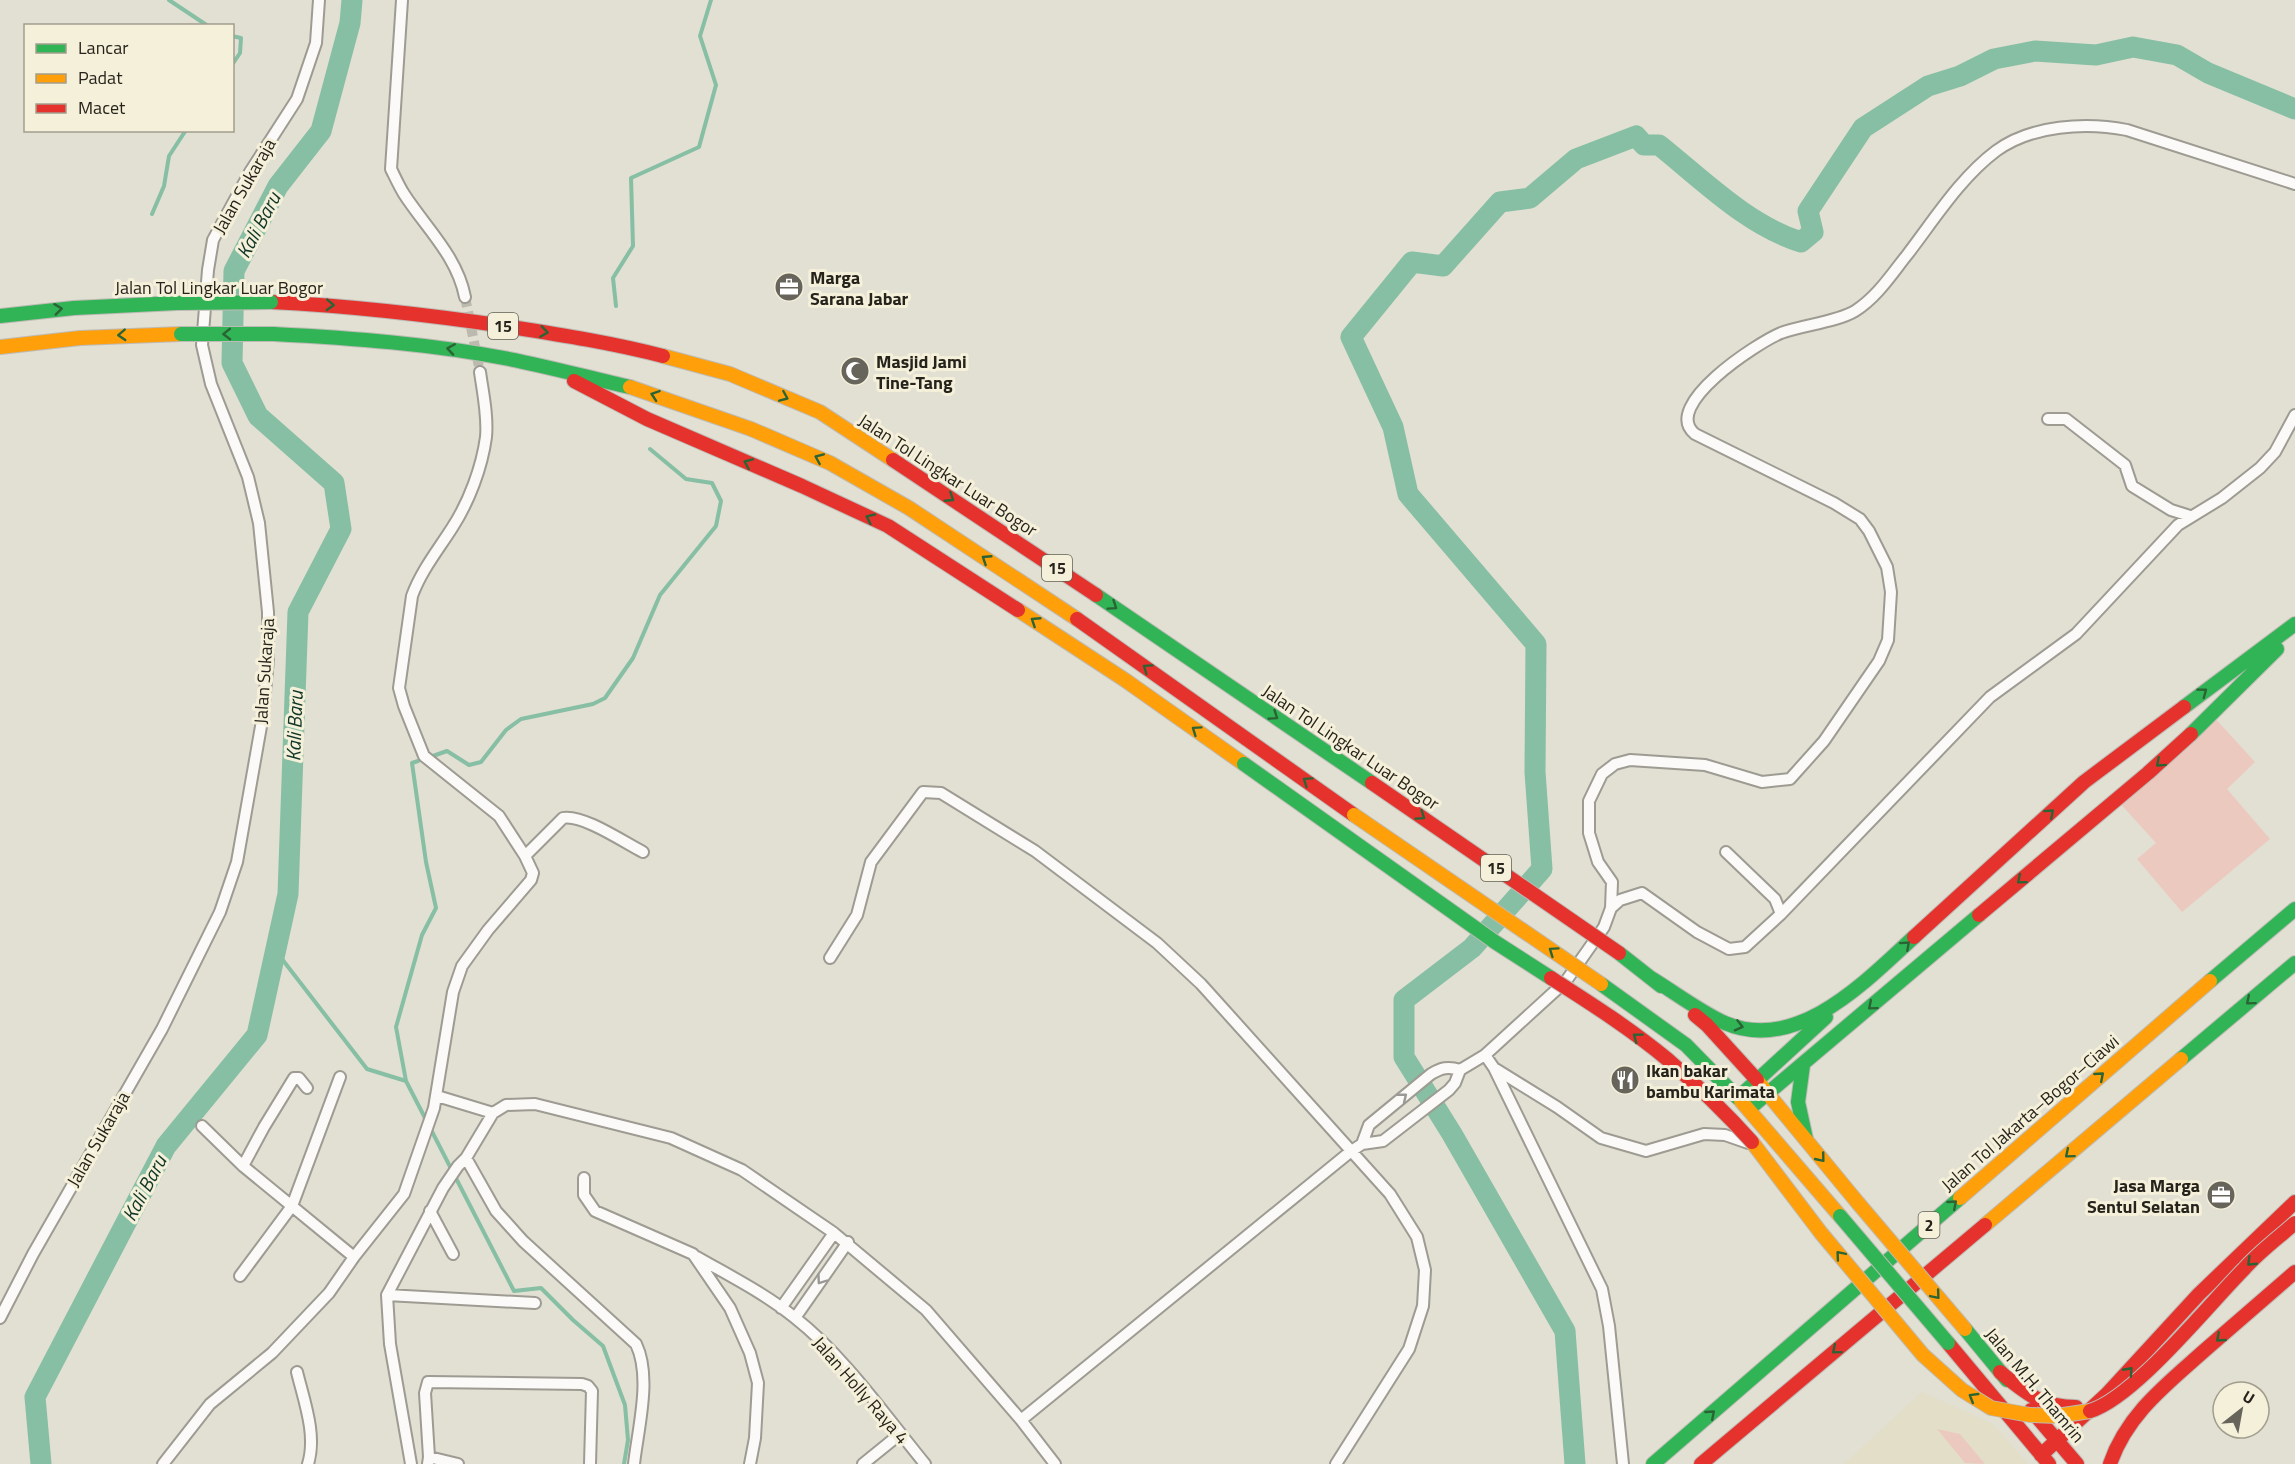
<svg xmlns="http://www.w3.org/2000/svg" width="2295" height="1464" font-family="'Titillium Web',sans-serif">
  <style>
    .built { fill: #e3dec8 }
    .green { fill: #ecc9bf }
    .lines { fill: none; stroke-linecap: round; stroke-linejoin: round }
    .stream { stroke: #86bfa4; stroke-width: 4 }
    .river { stroke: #86bfa4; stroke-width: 21 }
    .street-tunnel { stroke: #bcb9ae; stroke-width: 10; stroke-dasharray: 10 5; stroke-linecap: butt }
    .street-casing { stroke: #9d9b92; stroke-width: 14 }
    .fast-casing { stroke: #bdbbb5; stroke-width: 16 }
    .slow-casing { stroke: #bdbbb5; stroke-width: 16 }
    .jam-casing { stroke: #bdbbb5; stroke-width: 16 }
    .street { stroke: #fbfaf8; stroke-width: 10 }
    .fast { stroke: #30b455; stroke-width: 14 }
    .slow { stroke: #ff9f0a; stroke-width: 14 }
    .jam { stroke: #e5322d; stroke-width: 14 }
    .fast-bridge-casing { stroke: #bdbbb5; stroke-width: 16; stroke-linecap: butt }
    .slow-bridge-casing { stroke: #bdbbb5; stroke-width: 16; stroke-linecap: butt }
    .jam-bridge-casing { stroke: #bdbbb5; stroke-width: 16; stroke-linecap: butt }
    .fast-bridge { stroke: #30b455; stroke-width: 14 }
    .slow-bridge { stroke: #ff9f0a; stroke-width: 14 }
    .jam-bridge { stroke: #e5322d; stroke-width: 14 }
    .oneway { stroke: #2a6435 }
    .oneway2 { stroke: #9b9995 }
    .labels { text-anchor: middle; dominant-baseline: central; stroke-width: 6; stroke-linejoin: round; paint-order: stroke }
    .shield { fill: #f5f0da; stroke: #636054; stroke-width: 1.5 }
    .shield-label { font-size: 16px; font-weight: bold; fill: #25231b }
    .street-label { font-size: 18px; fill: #25231b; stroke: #f5f0da }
    .poi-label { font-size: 18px; font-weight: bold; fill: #25231b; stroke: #f5f0da; text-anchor: start }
    .water-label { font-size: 20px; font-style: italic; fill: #0f3527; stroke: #f5f0da }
  </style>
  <rect width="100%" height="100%" fill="#e2dfd3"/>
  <path class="built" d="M1922 1392 1993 1424 2028 1464H1844Z"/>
  <path class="green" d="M2212 715 2255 762 2227 789 2270 839 2182 912 2137 859 2156 843 2117 800Z
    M1937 1429 1960 1434 1985 1464 1965 1463Z"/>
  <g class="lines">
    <path class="stream" d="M169 0 208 26
      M232 36 241 38 240 53 232 65
      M152 214 164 186 169 156 186 130
      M616 306 613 278 633 246 631 178 699 147 716 85 700 36 711 0
      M430 757 447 751 469 765 481 762 506 730 521 719 593 704 605 698 633 658 660 595 716 526 721 501 712 483 686 479 650 449
      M275 950 367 1069 406 1081 514 1291 541 1288 573 1320 603 1346 625 1405 628 1440 624 1464
      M406 1081 396 1027 422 935 436 908 426 862 412 763 418 761"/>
    <path class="river" d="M41 1464 35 1397 166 1146 257 1035 288 894 298 612 341 529 334 483 258 416 232 363 234 271 278 186 321 131 350 23 352 0
      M1575 1464 1565 1331 1452 1134 1404 1057V1000L1472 948 1542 869 1535 772 1536 644 1408 494 1393 427 1351 337 1412 262 1443 266 1500 202 1530 198 1576 159 1636 136 1644 145H1659C1703 180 1747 225 1801 242L1813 232 1808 211 1863 128 1928 86 1960 76 1994 59 2035 51 2096 55 2133 47 2177 55 2208 73 2295 109"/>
    <path class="street-tunnel" d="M465 297 480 372"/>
    <g class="street-casing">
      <path id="street" d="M402 0 391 169C395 177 399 186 404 194 426 228 457 256 465 297
        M2048 419H2066L2125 465 2132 486 2171 510 2190 516
        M1726 852 1775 899 1781 914
        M525 856 563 818C583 814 625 843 643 852
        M1611 908 1620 900 1642 893 1697 932 1729 949 1745 947 1781 914 1990 697 2076 634 2178 525 2222 498 2260 468 2275 452 2295 415
        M830 958 857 915 871 862 923 792 941 793 1035 851 1157 943 1201 984 1390 1194 1417 1237 1425 1270 1423 1306 1409 1349 1336 1464
        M1485 1055 1494 1068 1602 1289 1609 1326 1623 1464
        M1494 1068 1557 1107 1601 1138 1646 1151 1704 1134 1725 1135 1748 1143
        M437 1096 493 1113
        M202 1126 243 1166 354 1257
        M1362 1144 1369 1125 1431 1074C1441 1068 1448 1066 1460 1070
        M466 1158 496 1211 523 1241 636 1344C652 1377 638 1428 634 1464
        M243 1166 264 1127 294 1078H299L307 1088
        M584 1178V1195L595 1211 693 1254 730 1308 750 1353 758 1383 755 1438 750 1464
        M430 1211 453 1254
        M697 1257C730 1276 764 1293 794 1317 845 1357 884 1414 925 1464
        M240 1276 292 1206 340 1077
        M387 1295 535 1303
        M781 1308 834 1233
        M0 1318 33 1254 162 1029 220 912 237 862 263 715 268 659V612L259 523 248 477 211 384 202 345 208 270 213 240 250 172 297 99 316 43 319 0
        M795 1318 848 1242
        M297 1372C304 1401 317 1435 308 1464
        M1021 1420 1350 1152 1362 1144 1383 1141 1449 1090 1455 1083 1460 1070 1485 1055 1566 981 1604 927 1611 908 1612 882 1598 862 1589 833V801L1602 774 1615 764 1630 760 1705 765 1762 782 1790 779 1824 741 1879 661 1888 640 1891 592 1887 567 1869 531 1860 519 1834 503 1695 434C1660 406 1757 343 1781 333 1802 325 1837 322 1855 311 1877 297 1891 275 1907 255 1934 220 1960 178 1996 151 2031 125 2086 122 2127 130L2295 184
        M429 1457 425 1393 428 1382 582 1384 588 1386 592 1391 590 1464
        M163 1464 210 1404 272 1353 329 1293 354 1257 404 1194 434 1108 453 992 462 966 488 930 531 880 533 873 525 856 499 816 424 756 404 706 399 688 412 596C421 571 438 550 452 528 469 502 482 467 486 437 488 416 483 393 480 372
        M411 1464 390 1344 387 1295 443 1188 458 1166 466 1158 493 1113 506 1105 535 1104 671 1138 742 1170 834 1233 926 1310 1021 1420 1055 1464
        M428 1464 429 1457 458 1464
        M863 1464 900 1434"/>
    </g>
    <g class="fast-casing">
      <path id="fast" d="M0 316 74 308 177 303
        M273 334C352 338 432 344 509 359 550 367 590 378 630 387
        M1096 595 1372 783
        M2184 707 2295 624
        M2191 734 2277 649
        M1619 953 1661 986
        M1651 978C1674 992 1702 1013 1725 1023 1797 1054 1866 981 1914 937
        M2210 981 2295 909
        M1601 984 1686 1045 1738 1098 1826 1017
        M2181 1059 2295 963
        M1803 1065 1798 1102 1806 1139
        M1749 1109 1979 915
        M1965 1329 2007 1380
        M1653 1464 1960 1198"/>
    </g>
    <g class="slow-casing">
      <path id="slow" d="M0 347 80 338 181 334
        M663 356 730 374 820 412 893 460
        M630 387 751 429 830 463 909 508 1077 619
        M1018 610 1125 680 1244 764
        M1759 1083 1858 1203
        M1741 1101 1840 1216
        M1960 1198 2210 981
        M1985 1225 2181 1059"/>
    </g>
    <g class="jam-casing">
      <path id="jam" d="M271 302C352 306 431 315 511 327 562 335 613 343 663 356
        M574 381 647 419 802 486 888 526 1018 610
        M893 460 1096 595
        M1077 619 1354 815
        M1979 915 2148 773 2191 734
        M1914 937 2084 782 2184 707
        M1695 1015 1707 1025 1757 1080
        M1948 1343 2049 1464
        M2000 1372C2026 1393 2041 1407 2076 1407
        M2031 1410 2077 1464
        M2041 1455 2107 1394 2199 1294 2295 1202
        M1701 1464 1985 1225
        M2110 1464C2127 1414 2167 1384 2205 1350 2235 1324 2265 1298 2295 1272"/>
    </g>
    <use href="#street" class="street"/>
    <use href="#fast" class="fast"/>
    <use href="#slow" class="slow"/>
    <use href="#jam" class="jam"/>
    <g class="fast-bridge-casing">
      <path id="fast-bridge" d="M177 303 271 302
        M181 334H273
        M1244 764 1495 942 1551 978
        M1840 1216 1948 1343"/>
    </g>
    <g class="slow-bridge-casing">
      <path id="slow-bridge" d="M1354 815 1601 984
        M1752 1142 1821 1233 1923 1355 1962 1390 1991 1408 2030 1415 2057 1416 2090 1411
        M1858 1203 1965 1329"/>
    </g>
    <g class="jam-bridge-casing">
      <path id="jam-bridge" d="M1372 783 1619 953
        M1551 978C1590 1003 1631 1029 1667 1059 1697 1085 1726 1113 1752 1142
        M2090 1411C2134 1398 2209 1304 2244 1269 2259 1252 2278 1238 2295 1223"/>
    </g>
    <use href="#fast-bridge" class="fast-bridge"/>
    <use href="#slow-bridge" class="slow-bridge"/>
    <use href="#jam-bridge" class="jam-bridge"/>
  </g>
  <defs><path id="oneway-chevron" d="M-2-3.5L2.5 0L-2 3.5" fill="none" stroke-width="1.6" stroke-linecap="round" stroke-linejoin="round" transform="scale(1.5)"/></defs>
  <g class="oneway">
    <use href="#oneway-chevron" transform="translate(330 305) rotate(3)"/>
    <use href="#oneway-chevron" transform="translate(58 309) rotate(-7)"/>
    <use href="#oneway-chevron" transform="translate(544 332) rotate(8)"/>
    <use href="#oneway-chevron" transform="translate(227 334) rotate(179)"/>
    <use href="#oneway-chevron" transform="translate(122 335) rotate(177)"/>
    <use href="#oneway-chevron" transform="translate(451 349) rotate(-171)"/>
    <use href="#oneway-chevron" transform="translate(655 395) rotate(-161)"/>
    <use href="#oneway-chevron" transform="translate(784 397) rotate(23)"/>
    <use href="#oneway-chevron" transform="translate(819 458) rotate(-157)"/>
    <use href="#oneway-chevron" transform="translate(748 463) rotate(-157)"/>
    <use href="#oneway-chevron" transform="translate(950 498) rotate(33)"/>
    <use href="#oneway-chevron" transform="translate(870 518) rotate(-155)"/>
    <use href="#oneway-chevron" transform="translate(986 559) rotate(-147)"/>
    <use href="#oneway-chevron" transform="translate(1113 606) rotate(34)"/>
    <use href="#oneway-chevron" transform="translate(1035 621) rotate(-147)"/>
    <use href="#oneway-chevron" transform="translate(1147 668) rotate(-145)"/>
    <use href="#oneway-chevron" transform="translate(2203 692) rotate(-37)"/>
    <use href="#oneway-chevron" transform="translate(1274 716) rotate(34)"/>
    <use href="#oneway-chevron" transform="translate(1196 730) rotate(-145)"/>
    <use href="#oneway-chevron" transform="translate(2160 763) rotate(138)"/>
    <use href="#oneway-chevron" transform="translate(1307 781) rotate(-145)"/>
    <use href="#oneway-chevron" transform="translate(2050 813) rotate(-42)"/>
    <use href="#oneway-chevron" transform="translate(1421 816) rotate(35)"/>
    <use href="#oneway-chevron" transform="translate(2021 880) rotate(140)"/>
    <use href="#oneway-chevron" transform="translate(1906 945) rotate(-42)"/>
    <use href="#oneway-chevron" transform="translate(1553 951) rotate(-145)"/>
    <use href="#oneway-chevron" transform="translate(2250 1001) rotate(140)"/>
    <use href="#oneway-chevron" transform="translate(1872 1006) rotate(140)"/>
    <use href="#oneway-chevron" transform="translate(1739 1026) rotate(14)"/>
    <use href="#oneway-chevron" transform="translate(1637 1037) rotate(-143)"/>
    <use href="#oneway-chevron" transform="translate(2100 1076) rotate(-41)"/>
    <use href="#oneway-chevron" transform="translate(2069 1154) rotate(140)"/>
    <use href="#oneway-chevron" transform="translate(1821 1158) rotate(51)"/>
    <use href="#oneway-chevron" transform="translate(1953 1204) rotate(-41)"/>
    <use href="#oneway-chevron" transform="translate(1840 1255) rotate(-130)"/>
    <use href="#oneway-chevron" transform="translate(2251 1262) rotate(136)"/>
    <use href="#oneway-chevron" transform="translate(1936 1295) rotate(50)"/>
    <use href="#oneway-chevron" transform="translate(2220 1338) rotate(139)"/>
    <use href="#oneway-chevron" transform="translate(1836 1350) rotate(140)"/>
    <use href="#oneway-chevron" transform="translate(2129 1371) rotate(-48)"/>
    <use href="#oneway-chevron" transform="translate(1973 1397) rotate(-149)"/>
    <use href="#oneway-chevron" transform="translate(1711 1414) rotate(-41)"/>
  </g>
  <g class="oneway2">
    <use href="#oneway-chevron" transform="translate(1403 1097) rotate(-39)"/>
    <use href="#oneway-chevron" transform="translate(821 1280) rotate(125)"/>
  </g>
  <defs>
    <g id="office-disc" transform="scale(1.5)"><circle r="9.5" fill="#67655b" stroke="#f5f0da"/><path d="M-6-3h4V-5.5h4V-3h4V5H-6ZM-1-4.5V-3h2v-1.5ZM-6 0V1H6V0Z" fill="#fff"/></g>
    <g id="mosque-disc" transform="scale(1.5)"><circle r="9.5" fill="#67655b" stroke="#f5f0da"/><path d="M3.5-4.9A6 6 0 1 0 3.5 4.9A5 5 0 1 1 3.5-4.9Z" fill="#fff"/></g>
    <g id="restaurant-disc" transform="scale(1.5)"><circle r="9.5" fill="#67655b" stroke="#f5f0da"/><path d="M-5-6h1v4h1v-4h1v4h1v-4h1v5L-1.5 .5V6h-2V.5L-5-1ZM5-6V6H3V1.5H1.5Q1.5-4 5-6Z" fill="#fff"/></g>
  </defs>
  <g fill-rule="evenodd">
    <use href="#office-disc" x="789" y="287"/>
    <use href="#mosque-disc" x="855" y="371"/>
    <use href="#restaurant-disc" x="1625" y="1080"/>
    <use href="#office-disc" x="2221" y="1195"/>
  </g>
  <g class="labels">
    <g class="shield">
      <rect x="488" y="313" width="30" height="26" rx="4.5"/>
      <rect x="1042" y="555" width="30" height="26" rx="4.5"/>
      <rect x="1481" y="855" width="30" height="26" rx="4.5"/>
      <rect x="1918.5" y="1212" width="21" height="26" rx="4.5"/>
    </g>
    <g class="shield-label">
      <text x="503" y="326">15</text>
      <text x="1057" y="568">15</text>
      <text x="1496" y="868">15</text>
      <text x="1929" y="1225">2</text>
    </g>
    <g class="street-label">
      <text transform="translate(244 186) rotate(-60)">Jalan Sukaraja</text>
      <text x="219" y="287">Jalan Tol Lingkar Luar Bogor</text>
      <text transform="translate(948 475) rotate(33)">Jalan Tol Lingkar Luar Bogor</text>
      <text transform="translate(264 671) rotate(-86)">Jalan Sukaraja</text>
      <text transform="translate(1351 747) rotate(34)">Jalan Tol Lingkar Luar Bogor</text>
      <text transform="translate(2030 1113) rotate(-41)">Jalan Tol Jakarta–Bogor–Ciawi</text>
      <text transform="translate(98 1139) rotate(-60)">Jalan Sukaraja</text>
      <text transform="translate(2035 1385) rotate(50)">Jalan M.H. Thamrin</text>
      <text transform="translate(861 1390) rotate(49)">Jalan Holly Raya 4</text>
    </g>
    <g class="poi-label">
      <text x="810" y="277">Marga<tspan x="810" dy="21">Sarana Jabar</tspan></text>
      <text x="876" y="361">Masjid Jami<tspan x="876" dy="21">Tine-Tang</tspan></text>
      <text x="1646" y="1070">Ikan bakar<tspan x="1646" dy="21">bambu Karimata</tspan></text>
      <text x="2200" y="1185" text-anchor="end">Jasa Marga<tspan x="2200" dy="21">Sentul Selatan</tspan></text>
    </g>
    <g class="water-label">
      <text transform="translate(258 225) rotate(-62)">Kali Baru</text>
      <text transform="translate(294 726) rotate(-88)">Kali Baru</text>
      <text transform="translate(144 1188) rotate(-62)">Kali Baru</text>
    </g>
  </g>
  <rect x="24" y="24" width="210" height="108" fill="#f5f0da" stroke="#a29e8e" stroke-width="1.5"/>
  <rect x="36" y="44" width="30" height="9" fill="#30b455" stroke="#a29e8e" stroke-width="1.5"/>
  <text x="78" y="54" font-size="18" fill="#25231b">Lancar</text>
  <rect x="36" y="74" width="30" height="9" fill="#ff9f0a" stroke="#a29e8e" stroke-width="1.5"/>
  <text x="78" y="84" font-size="18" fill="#25231b">Padat</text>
  <rect x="36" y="104" width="30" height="9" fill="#e5322d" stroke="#a29e8e" stroke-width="1.5"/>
  <text x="78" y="114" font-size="18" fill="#25231b">Macet</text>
  <g transform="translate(2241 1410) rotate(31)"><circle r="28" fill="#f5f0da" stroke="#a29e8e" stroke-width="1.5"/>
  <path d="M0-4.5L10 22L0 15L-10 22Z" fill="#67655b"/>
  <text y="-9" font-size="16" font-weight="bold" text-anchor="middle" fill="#25231b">U</text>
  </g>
</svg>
